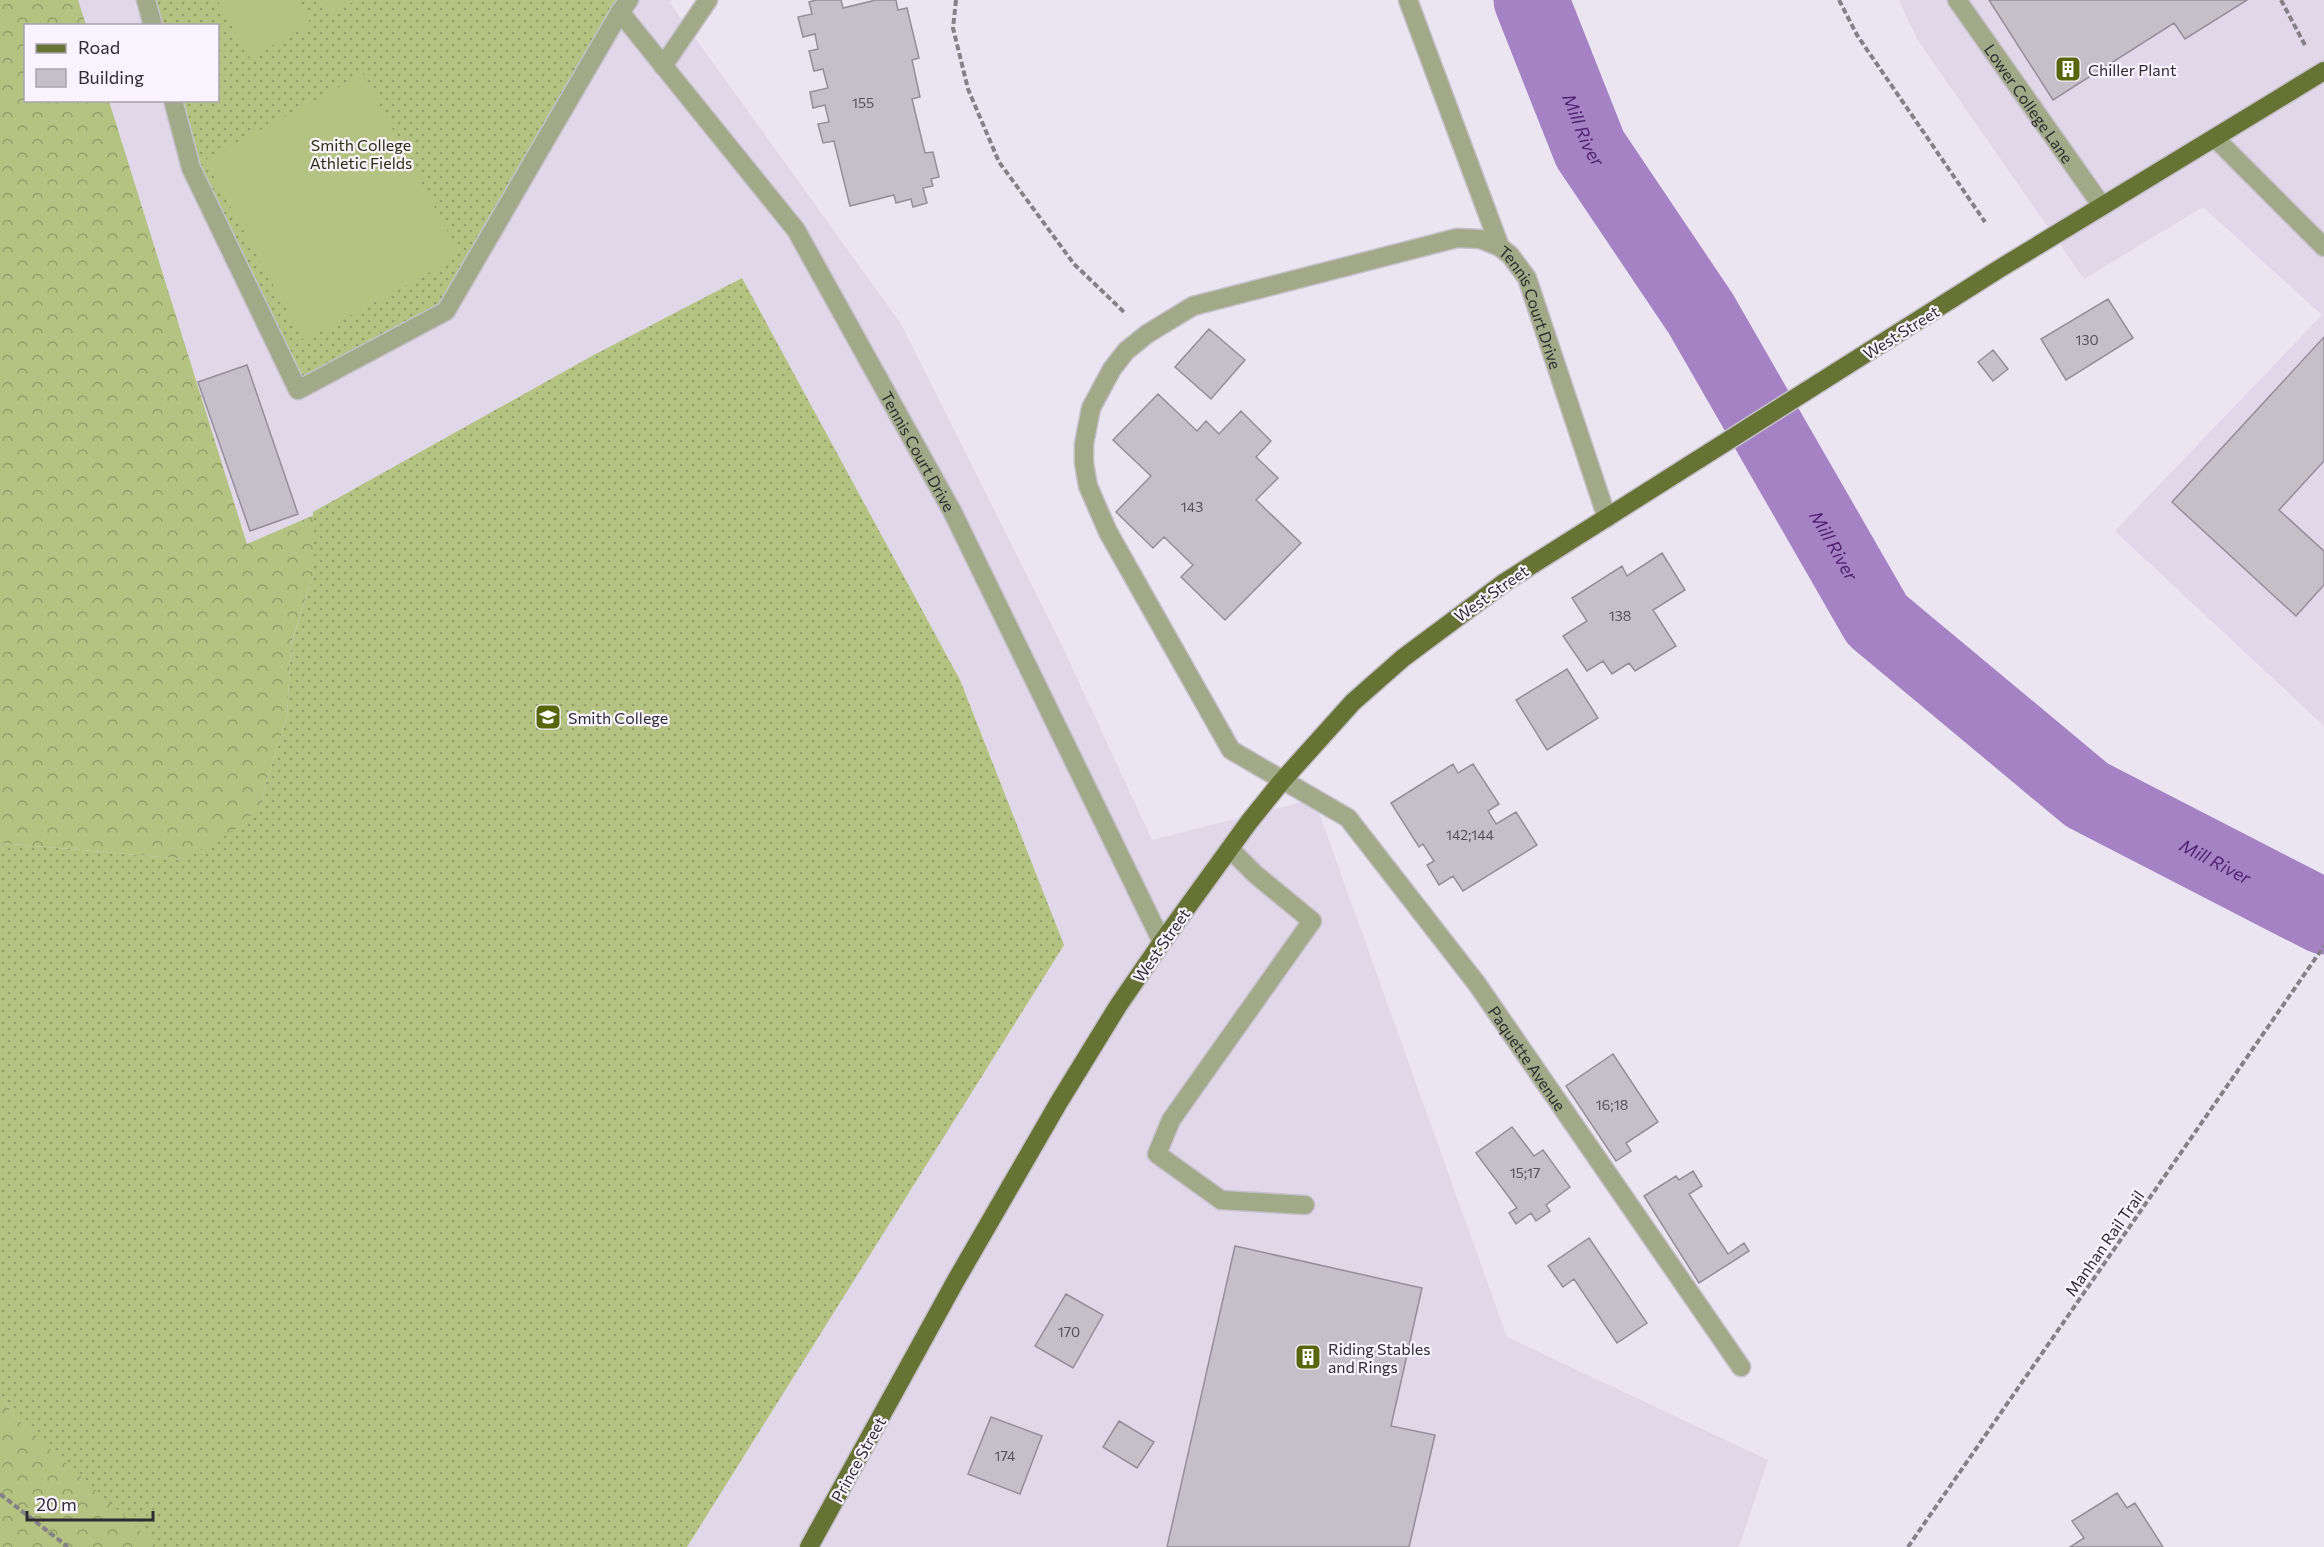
<svg xmlns="http://www.w3.org/2000/svg" width="2324" height="1547" font-family="Commissioner,sans-serif">
  <style>
    .built { fill: #e0d7e9; fill-rule: evenodd }
    .grass { fill: url(#grass-dots) }
    .forest { fill: url(#forest-crowns) }
    .garden { fill: #b4c382 }
    .lines { fill: none; stroke-linecap: round; stroke-linejoin: round }
    .river { stroke: #a582c4; stroke-width: 75 }
    .building { fill: #c5bfca; stroke: #948e99; stroke-width: 1.5 }
    .minor-casing { stroke: #c5c0ca; stroke-width: 21 }
    .major-casing { stroke: #c5c0ca; stroke-width: 21 }
    .path { stroke: #858189; stroke-width: 4; stroke-dasharray: 6 3; stroke-linecap: butt }
    .minor { stroke: #a1a988; stroke-width: 18 }
    .major { stroke: #677335; stroke-width: 18 }
    .labels { text-anchor: middle; dominant-baseline: central; stroke-width: 4.5; stroke-linejoin: round; paint-order: stroke }
    .number-label { font-size: 14px; fill: #545156 }
    .poi-label { font-size: 16px; fill: #2e2c30; stroke: #f9f3ff; text-anchor: start }
    .street-label { font-size: 16px; fill: #2e2c30; stroke: #f9f3ff }
    .park-label { font-size: 16px; fill: #29300e; stroke: #f9f3ff }
    .water-label { font-size: 18px; font-style: italic; fill: #512271; stroke: #f9f3ff }
  </style>
  <defs>
    <pattern id="grass-dots" width="8" height="8" patternUnits="userSpaceOnUse" patternTransform="scale(1.5)"><rect width="8" height="8" fill="#b4c382"/><path d="M2 2h.1M6 6h.1" fill="none" stroke="#939f6b" stroke-width="1.8" stroke-linecap="round"/></pattern>
    <pattern id="forest-crowns" width="20" height="18" patternUnits="userSpaceOnUse" patternTransform="scale(1.5)"><rect width="20" height="18" fill="#b4c382"/><path d="M2 6a3 3 0 1 1 6 0M12 15a3 3 0 1 1 6 0" fill="none" stroke="#939f6b"/></pattern>
  </defs>
  <rect width="100%" height="100%" fill="#ebe5f1"/>
  <path class="built" d="M0 0H672L670 3 901 324 1057 635 1152 840 1314 799 1507 1337 1768 1460 1739 1547H0ZM26 26H218V100H26Z
    M1899 0H2324V726L2115 531 2322 315 2203 207 2084 279 1917 39Z"/>
  <path class="grass" d="M146 0H629L446 311 298 390 191 168 173 101 218 100V26L153 25Z
    M742 278 960 680 1064 945 687 1547H149L13 1415 0 1394V843L185 859 261 806 266 782 287 718 291 645 313 575V512L590 357Z"/>
  <path class="forest" d="M0 0H78L86 25 26 26V100L109 101 247 544 314 515 313 575 291 644 287 718 266 782 261 806 240 826 185 859 0 843Z
    M0 1394 13 1415 158 1547H0Z"/>
  <path class="garden" d="M217 0H297L311 24 250 58Z
    M323 0H356L332 14Z
    M363 74 457 249 434 270 304 341 205 160Z"/>
  <g class="lines">
    <path class="river" id="s1" d="M1531 0 1590 149 1701 314 1877 620 2087 795 2324 917"/>
  </g>
  <path class="building" d="M816 0H841L843 8 876 0H896L898 10 907 8 919 58 912 60 920 97 912 99 925 153 933 152 939 177 931 179 933 186 923 188 927 203 913 207 911 199 896 203 894 195 850 206 834 141 823 143 818 124 829 122 825 105 813 108 810 92 828 88 823 69 814 71 809 51 818 49 815 34 803 37 798 17 812 14 809 2Z
    M1989 0H2247L2185 39 2174 23 2053 100Z
    M2108 299 2133 338 2066 380 2041 339Z
    M1209 329 1245 360 1211 399 1175 367Z
    M2324 337V461L2279 510 2324 551V585L2296 616 2172 502Z
    M1993 350 2008 369 1993 381 1978 362Z
    M247 365 298 514 250 531 198 382Z
    M1158 394 1197 431 1206 421 1219 434 1241 411 1271 441 1256 457 1278 478 1256 500 1301 543 1225 620 1181 577 1193 565 1164 537 1153 548 1116 512 1151 476 1113 440Z
    M1662 553 1685 590 1653 610 1676 646 1635 671 1629 663 1612 674 1603 661 1587 671 1563 636 1587 621 1572 598 1622 566 1627 576Z
    M1567 669 1598 718 1547 750 1516 700Z
    M1453 764 1458 773 1473 764 1499 804 1488 811 1496 824 1516 812 1537 845 1463 891 1453 876 1439 885 1427 865 1434 861 1423 844 1419 847 1391 803Z
    M1613 1054 1658 1122 1626 1143 1631 1151 1616 1161 1566 1086Z
    M1512 1127 1534 1156 1543 1150 1570 1187 1546 1205 1550 1211 1536 1221 1531 1213 1516 1224 1509 1213 1517 1208 1476 1153Z
    M1693 1171 1702 1186 1689 1194 1728 1254 1744 1243 1749 1251 1699 1283 1644 1196 1676 1176 1679 1180Z
    M1589 1238 1647 1323 1617 1343 1574 1279 1563 1287 1548 1266Z
    M1235 1246 1422 1288 1391 1426 1435 1435 1409 1547H1167Z
    M1066 1294 1103 1315 1073 1368 1035 1346Z
    M991 1417 1042 1436 1020 1494 968 1474Z
    M1119 1421 1154 1442 1137 1468 1103 1447Z
    M2117 1493 2127 1508 2135 1503 2163 1547H2070L2084 1538 2072 1521Z"/>
  <g class="lines">
    <g class="minor-casing">
      <g id="minor">
        <path d="M146 0 153 26"/>
        <path id="s2" d="M629 0 620 12 796 230 952 511 1162 942"/>
        <path id="s3" d="M1408 0 1500 247 1510 255 1527 278 1607 518"/>
        <path id="s4" d="M1957 0 2102 206"/>
        <path d="M663 66 708 0"/>
        <path d="M173 100 191 168 298 390 446 311 620 12"/>
        <path d="M2215 138 2324 247"/>
        <path id="s5" d="M1500 247 1480 239 1457 238 1193 306 1147 334 1126 351 1112 369 1091 408 1084 444V463L1088 486 1108 532 1231 750 1348 818 1477 984 1741 1367"/>
        <path d="M1230 849 1255 874 1312 921 1171 1120 1157 1154 1221 1200 1305 1205"/>
      </g>
    </g>
    <g class="major-casing">
      <path id="major" d="M809 1547 955 1282 1059 1102 1118 1006 1162 942 1249 822 1282 781 1353 702 1403 658 1505 582 1999 269 2324 71"/>
    </g>
    <path class="path" d="M956 0 953 28 968 89 999 162 1074 264 1125 313
      M1839 0 1857 35 1985 222
      M2281 0 2306 47
      M0 1494 68 1547
      M1908 1547 2324 946"/>
    <use href="#minor" class="minor"/>
    <use href="#major" class="major"/>
  </g>
  <defs>
    <g id="building-square" transform="scale(1.35)"><rect x="-9" y="-9" width="18" height="18" rx="4" fill="#58660b" stroke="#f9f3ff"/><path d="M-4-6H4V6H1V3H-1V6H-4ZM-2.5-4.3h1.7v1.8h-1.7ZM.8-4.3h1.7v1.8H.8ZM-2.5-1h1.7V.8h-1.7ZM.8-1h1.7V.8H.8Z" fill="#fff"/></g>
    <g id="university-square" transform="scale(1.35)"><rect x="-9" y="-9" width="18" height="18" rx="4" fill="#58660b" stroke="#f9f3ff"/><path d="M0-5L7-2L0 1L-7-2ZM-4 1L0 2.5L4 1V4Q0 6-4 4Z" fill="#fff"/></g>
  </defs>
  <g fill-rule="evenodd">
    <use href="#building-square" x="2068" y="69"/>
    <use href="#university-square" x="548" y="717"/>
    <use href="#building-square" x="1308" y="1357"/>
  </g>
  <g class="labels">
    <g class="number-label">
      <text x="863" y="102">155</text>
      <text x="2087" y="339">130</text>
      <text x="1192" y="506">143</text>
      <text x="1620" y="615">138</text>
      <text x="1470" y="834">142;144</text>
      <text x="1612" y="1104">16;18</text>
      <text x="1525" y="1172">15;17</text>
      <text x="1069" y="1331">170</text>
      <text x="1005" y="1455">174</text>
    </g>
    <g class="poi-label">
      <text x="2088" y="69">Chiller Plant</text>
      <text x="568" y="717">Smith College</text>
      <text x="1328" y="1348">Riding Stables<tspan x="1328" dy="18">and Rings</tspan></text>
    </g>
    <g class="street-label">
      <text stroke="none"><textPath href="#s4" startOffset="126">Lower College Lane</textPath></text>
      <text stroke="none"><textPath href="#s3" startOffset="333">Tennis Court Drive</textPath></text>
      <text transform="translate(1901 332) rotate(-32)">West Street</text>
      <text stroke="none"><textPath href="#s2" startOffset="548">Tennis Court Drive</textPath></text>
      <text transform="translate(1491 593) rotate(-35)">West Street</text>
      <text transform="translate(1161 945) rotate(-55)">West Street</text>
      <text stroke="none"><textPath href="#s5" startOffset="1280">Paquette Avenue</textPath></text>
      <text transform="translate(2104 1243) rotate(-55)">Manhan Rail Trail</text>
      <text transform="translate(858 1459) rotate(-61)">Prince Street</text>
    </g>
    <g class="park-label">
      <text x="361" y="144">Smith College<tspan x="361" dy="18">Athletic Fields</tspan></text>
    </g>
    <g class="water-label">
      <text stroke="none"><textPath href="#s1" startOffset="140">Mill River</textPath></text>
      <text stroke="none"><textPath href="#s1" startOffset="626">Mill River</textPath></text>
      <text stroke="none"><textPath href="#s1" startOffset="1130">Mill River</textPath></text>
    </g>
  </g>
  <rect x="24" y="24" width="195" height="78" fill="#f9f3ff" stroke="#a8a3ac" stroke-width="1.5"/>
  <rect x="36" y="44" width="30" height="9" fill="#677335" stroke="#a8a3ac" stroke-width="1.5"/>
  <text x="78" y="54" font-size="18" fill="#2e2c30">Road</text>
  <rect x="36" y="69" width="30" height="18" fill="#c5bfca" stroke="#a8a3ac" stroke-width="1.5"/>
  <text x="78" y="84" font-size="18" fill="#2e2c30">Building</text>
  <path d="M27 1511v9h126v-9" fill="none" stroke="#2e2c30" stroke-width="3"/>
  <text x="36" y="1511" font-size="18" fill="#2e2c30" stroke="#f9f3ff" stroke-width="4.5" paint-order="stroke">20 m</text>
</svg>
